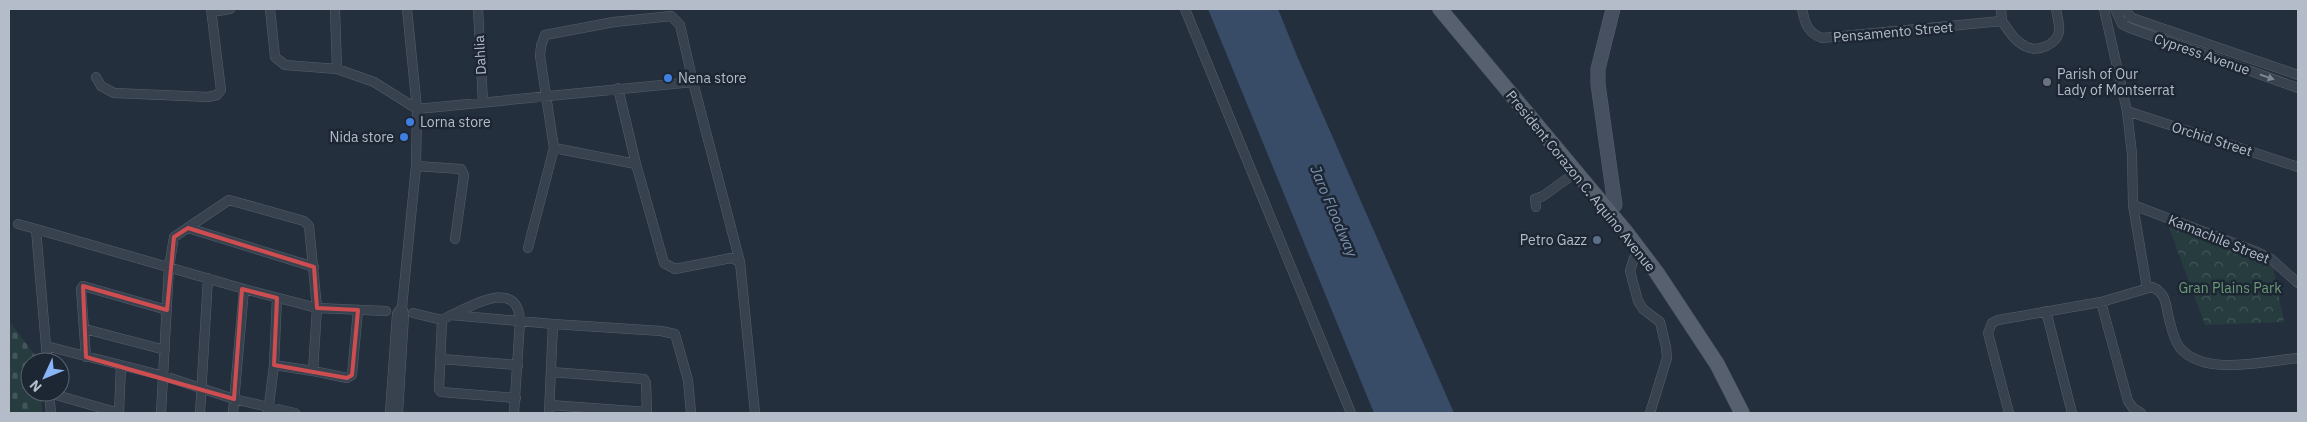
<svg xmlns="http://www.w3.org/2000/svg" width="2307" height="422" font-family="'IBM Plex Sans',sans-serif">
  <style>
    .cemetery { fill: url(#cemetery-stones) }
    .park { fill: url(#park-crowns) }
    .water { fill: #394c67 }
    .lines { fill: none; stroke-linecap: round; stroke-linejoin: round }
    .street-casing { stroke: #565f6c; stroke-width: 10 }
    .secondary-casing { stroke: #565f6c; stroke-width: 15 }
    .primary-casing { stroke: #414a57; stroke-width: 16 }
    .street { stroke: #38414e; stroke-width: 9 }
    .secondary { stroke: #465061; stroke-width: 14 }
    .primary { stroke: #56606e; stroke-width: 15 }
    .oneway { fill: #7c8592 }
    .marked { fill: none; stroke: #ce4d50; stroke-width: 4; stroke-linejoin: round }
    .shop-dot { fill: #3f7fe0; stroke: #1d2633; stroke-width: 2 }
    .worship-dot { fill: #6b7280; stroke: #1d2633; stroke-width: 2 }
    .service-dot { fill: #5c6f8a; stroke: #1d2633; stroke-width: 2 }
    .labels { text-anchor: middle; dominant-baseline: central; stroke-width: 5; stroke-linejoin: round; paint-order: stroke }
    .street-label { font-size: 14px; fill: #b4bcc9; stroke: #1d2633 }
    .poi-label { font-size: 14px; fill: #b4bcc9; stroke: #1d2633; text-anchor: start }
    .park-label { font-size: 14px; fill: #6b9a76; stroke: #1d2633 }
    .water-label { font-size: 15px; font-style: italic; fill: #7c92b1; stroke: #1d2633 }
  </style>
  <defs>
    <pattern id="cemetery-stones" width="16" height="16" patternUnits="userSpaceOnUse" patternTransform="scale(1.25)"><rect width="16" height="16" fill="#263c3f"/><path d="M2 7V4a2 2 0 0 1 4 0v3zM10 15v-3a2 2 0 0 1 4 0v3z" fill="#435659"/></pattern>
    <pattern id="park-crowns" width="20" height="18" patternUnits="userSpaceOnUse" patternTransform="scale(1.25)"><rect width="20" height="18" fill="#263c3f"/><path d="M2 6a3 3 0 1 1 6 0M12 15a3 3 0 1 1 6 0" fill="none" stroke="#435659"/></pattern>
  </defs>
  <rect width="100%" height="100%" fill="#242f3e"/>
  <path class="cemetery" d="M9 321 38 359V362H30V392H41L42 413H9Z"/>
  <path class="park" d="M2168 225 2273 267 2284 322 2205 325Z"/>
  <path class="water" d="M1208 9H1278L1297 56 1454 413H1374Z"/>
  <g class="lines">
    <g class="street-casing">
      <path id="street" d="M270 9 275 57 285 65 337 69 374 82 417 109 693 82 740 262 755 413
        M335 9 337 69
        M478 9 483 102
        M1185 9 1351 413
        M1802 9C1805 24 1808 33 1822 38L2002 21C2009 31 2015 42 2027 47 2038 52 2056 45 2059 32 2060 25 2057 16 2056 9
        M2001 9 2002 21
        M2104 9 2127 111 2132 154 2133 205 2147 288
        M2115 9 2122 24 2130 28 2298 88
        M2124 9 2132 18 2298 75
        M212 12 230 9
        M96 77 101 86 114 93 208 97 217 95 221 90 211 9
        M618 88 636 164
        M2127 111 2298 167
        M554 148 636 164 664 263 675 269 731 258 740 262
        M416 166 461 169 464 175 455 239
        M2133 205 2257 252 2271 259 2298 283
        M1536 207 1535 199 1543 196 1575 173
        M18 224 36 229
        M188 228 314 267
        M528 248 554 148 540 56 541 46 545 35 614 22 671 16 680 25 693 82
        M1634 258 1630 271 1638 301 1643 309 1660 322 1666 347 1667 358 1650 413
        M244 289 36 229 46 346 164 376 234 399 295 413
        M2101 302 2128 401 2133 408 2141 413
        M2046 311 2072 413
        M413 313 442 320 451 315 553 324 549 413
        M452 315C473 305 518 278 520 321L514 413
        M442 320 439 389 441 392 516 398
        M553 324 661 331 675 334 688 380 691 413
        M85 329 165 350
        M46 346 47 362
        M86 357 81 289 83 286 167 310
        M441 359 518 365
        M274 365 313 371
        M551 372 644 379 646 383 647 413
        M49 392 51 413
        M49 393 119 413
        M550 405 647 412
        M119 413 121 365
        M161 413 169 267 174 237 229 200 304 221 309 226 317 308 313 371 347 378 352 375 358 310
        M200 413 208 278
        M233 413 244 289 317 308 386 311
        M268 413 274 365 277 298
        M390 413 397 314 402 307
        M398 413 404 315 402 307 416 166 417 109 407 9
        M2009 413 1988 333 1992 323 1998 320 2101 302 2152 287C2165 292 2166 303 2168 315 2171 325 2173 339 2180 348 2205 377 2264 361 2298 358"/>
    </g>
    <g class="secondary-casing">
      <path id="secondary" d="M1613 9 1598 69V84L1615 205"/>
    </g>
    <g class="primary-casing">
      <path id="primary" d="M1440 9 1626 232 1657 273 1717 364 1742 413"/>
    </g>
    <use href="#street" class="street"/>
    <use href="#secondary" class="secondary"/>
    <use href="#primary" class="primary"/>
  </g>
  <defs><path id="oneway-solid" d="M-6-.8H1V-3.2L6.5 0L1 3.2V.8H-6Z" transform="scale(1.25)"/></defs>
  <use class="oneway" href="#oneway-solid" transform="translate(2267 77) rotate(19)"/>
  <path class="marked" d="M188 228 314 267 317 308 358 310 352 375 347 378 274 365 277 298 242 289 234 399 86 357 83 286 167 310 174 237Z"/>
  <g class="shop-dot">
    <circle cx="668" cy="78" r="5"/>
    <circle cx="410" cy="122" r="5"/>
    <circle cx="404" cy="137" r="5"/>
  </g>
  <circle class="worship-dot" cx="2047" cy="82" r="5"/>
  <circle class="service-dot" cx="1597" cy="240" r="5"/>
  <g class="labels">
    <g class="street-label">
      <text transform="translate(1893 32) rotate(-5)">Pensamento Street</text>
      <text transform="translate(2202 54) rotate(19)">Cypress Avenue</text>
      <text transform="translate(480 55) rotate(-93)">Dahlia</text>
      <text transform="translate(2212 139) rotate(18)">Orchid Street</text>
      <text transform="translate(1581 181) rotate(51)">President Corazon C. Aquino Avenue</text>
      <text transform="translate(2219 239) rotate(22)">Kamachile Street</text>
    </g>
    <g class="poi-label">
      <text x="2057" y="74">Parish of Our<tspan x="2057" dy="16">Lady of Montserrat</tspan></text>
      <text x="678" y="78">Nena store</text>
      <text x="420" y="122">Lorna store</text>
      <text x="394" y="137" text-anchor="end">Nida store</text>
      <text x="1587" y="240" text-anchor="end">Petro Gazz</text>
    </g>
    <g class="park-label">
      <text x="2230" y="288">Gran Plains Park</text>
    </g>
    <g class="water-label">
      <text transform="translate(1334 211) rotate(67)">Jaro Floodway</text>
    </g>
  </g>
  <rect width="2307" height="422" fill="none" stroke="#b4bcc9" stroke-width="20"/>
  <g transform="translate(45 377) rotate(226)"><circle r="24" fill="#1d2633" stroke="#59626f"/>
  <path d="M0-4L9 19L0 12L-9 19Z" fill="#8ab4f8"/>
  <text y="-8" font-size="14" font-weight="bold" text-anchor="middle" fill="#b4bcc9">N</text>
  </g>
</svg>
